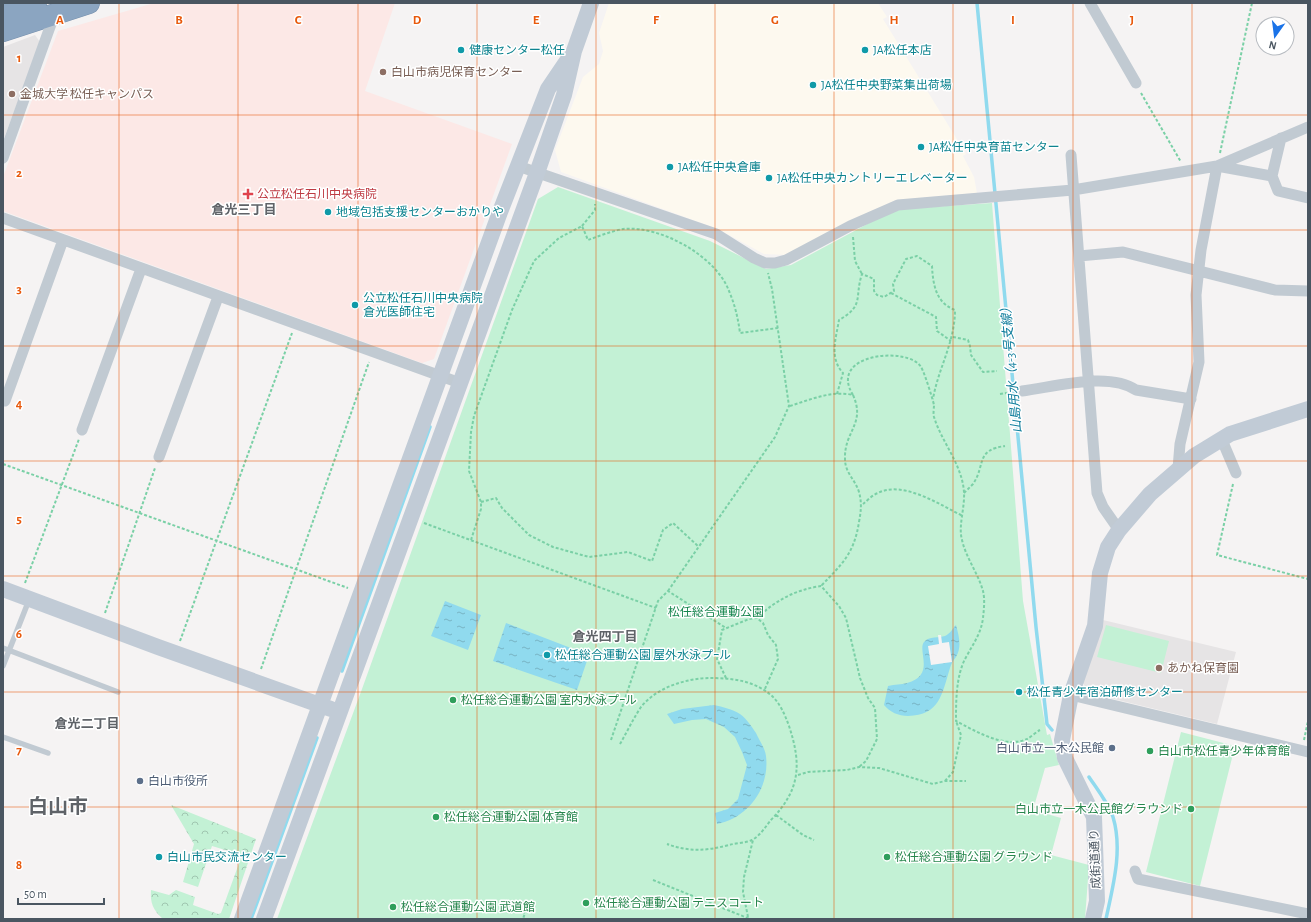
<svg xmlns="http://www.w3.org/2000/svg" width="1311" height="922" font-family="'Alegreya Sans','Noto Sans JP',sans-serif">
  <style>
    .commercial { fill: #fdf9ef }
    .education { fill: #e6e4e5 }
    .medical { fill: #fce8e6 }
    .green { fill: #c3f1d5 }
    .forest { fill: url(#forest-crowns) }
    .water { fill: url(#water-ripples) }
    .pier { fill: #f5f3f3 }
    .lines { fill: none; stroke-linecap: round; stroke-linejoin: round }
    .stream { stroke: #90daee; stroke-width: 3.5 }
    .highway-casing { stroke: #7690ad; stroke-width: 22 }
    .path { stroke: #7ad0a6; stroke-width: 2; stroke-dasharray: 3 2; stroke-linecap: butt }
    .lane { stroke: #c1cad2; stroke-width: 5.5 }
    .street { stroke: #c1cad2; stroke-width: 11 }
    .secondary { stroke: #c1cbd6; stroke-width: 16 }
    .highway { stroke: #8ba5c1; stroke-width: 21 }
    .grid { fill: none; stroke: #e8590c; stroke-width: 1; stroke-opacity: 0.55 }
    .culture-dot { fill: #0f9aa8; stroke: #fff; stroke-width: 1.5 }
    .education-dot { fill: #8d6e63; stroke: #fff; stroke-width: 1.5 }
    .health-dot { fill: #e0444e; stroke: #fff; stroke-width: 1.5 }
    .leisure-dot { fill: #2e9e5b; stroke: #fff; stroke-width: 1.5 }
    .service-dot { fill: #5c6f8a; stroke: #fff; stroke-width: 1.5 }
    .labels { text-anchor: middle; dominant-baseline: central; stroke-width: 3; stroke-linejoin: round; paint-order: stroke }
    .culture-label { font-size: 12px; fill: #0d838f; stroke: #fff; text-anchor: start }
    .education-label { font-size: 12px; fill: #785e54; stroke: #fff; text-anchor: start }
    .health-label { font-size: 12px; fill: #be3a42; stroke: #fff; text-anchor: start }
    .park-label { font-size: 12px; fill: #17864f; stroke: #fff }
    .leisure-label { font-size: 12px; fill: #27864d; stroke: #fff; text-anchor: start }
    .service-label { font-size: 12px; fill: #4e5e75; stroke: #fff; text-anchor: end }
    .street-label { font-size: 12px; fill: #4a5661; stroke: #fff }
    .neighbourhood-label { font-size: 13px; font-weight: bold; fill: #5f6368; stroke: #fff }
    .water-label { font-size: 13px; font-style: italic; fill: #0c7c9b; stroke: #fff }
    .town-label { font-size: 20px; font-weight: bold; fill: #5f6368; stroke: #fff }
    .grid-label { font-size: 13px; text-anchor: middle; font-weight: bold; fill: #e8590c; stroke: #fff; stroke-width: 3; stroke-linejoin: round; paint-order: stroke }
  </style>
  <defs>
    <pattern id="forest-crowns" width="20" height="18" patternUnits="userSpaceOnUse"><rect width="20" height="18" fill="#c3f1d5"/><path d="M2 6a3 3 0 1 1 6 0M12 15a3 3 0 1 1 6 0" fill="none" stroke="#a0c6b0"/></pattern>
    <pattern id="water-ripples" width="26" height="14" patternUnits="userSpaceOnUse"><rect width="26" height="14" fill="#90daee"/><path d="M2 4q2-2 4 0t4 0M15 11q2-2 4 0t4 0" fill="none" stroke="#78b4c4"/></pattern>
  </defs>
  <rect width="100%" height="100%" fill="#f5f3f3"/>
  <path class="commercial" d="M609 3H878L887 17 883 19 966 154 963 156 974 177 977 193 896 200 787 255 764 254 718 229 561 172 555 150 583 77 599 64 603 51 599 33Z"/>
  <path class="education" d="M35 35 40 42 3 141V47Z
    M1103 620 1236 652 1217 724 1089 693 1083 683Z"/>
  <path class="medical" d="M154 3H395L365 91 512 144 434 359 422 363 3 211V177L58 31Z"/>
  <path class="green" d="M558 187 710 241 766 269 791 265 886 214 902 209 992 203 1023 601 1047 735 1050 734 1059 765 1045 768 1033 810 1061 818 1051 855 1089 865 1085 919H277L362 689 538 199Z
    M1106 625 1169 641 1161 673 1097 657Z
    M1181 732 1235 746 1200 886 1146 872Z"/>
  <path class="forest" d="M171 805 256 839 229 919H163C153 910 150 903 151 890L169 895 176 890 195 897 193 905 218 914 221 913 242 855 212 846 198 887 183 882 194 844Z"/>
  <path class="water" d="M445 601 481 615 468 650 431 636Z
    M506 623 589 655 577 690 493 661Z
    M956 625C959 636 962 647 956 657 953 661 951 664 950 668 942 694 940 715 908 716 898 716 890 712 884 705L888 686C895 684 901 685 907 683 936 675 917 651 924 642 929 636 939 638 945 636 950 634 953 628 956 625Z
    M714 705C723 707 732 709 740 714 747 719 752 727 756 733 759 740 765 748 766 756 770 788 748 818 717 824L715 813 728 809 738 799 747 765 742 752 735 737 724 727 706 719 692 720 674 724 667 714 682 709Z"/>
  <path class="pier" d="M938 635H941L942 643 949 642 952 662 931 665 928 646 939 644Z"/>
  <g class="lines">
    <path class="stream" d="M977 3 1036 627 1047 724 1052 730
      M342 671 430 427
      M1089 777C1097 789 1108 803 1113 817 1123 850 1113 886 1106 919
      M251 919 317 738"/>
    <g class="highway-casing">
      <path id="highway" d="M3 14 36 3
        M3 31 89 3"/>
    </g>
    <path class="path" d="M1141 93 1181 162
      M1220 153 1252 3
      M582 226 595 210V204
      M853 237 855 261 862 274
      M891 293 936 317 937 331 951 341
      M953 337 968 340 970 346 971 355 983 372 997 371
      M837 394 843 373C829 358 836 338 839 320 865 305 854 298 862 274L874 279V291L877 295 884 297 894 291 893 284 906 259 917 256 932 266C933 285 936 303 955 310 955 342 938 369 933 399
      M1000 394 1012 392
      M853 395C827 353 909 346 921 367 924 371 933 400 934 405 934 408 933 413 934 417 942 443 962 464 964 492 965 508 958 526 962 540 966 558 978 573 983 591 985 599 984 609 983 618 981 634 973 644 965 659 956 677 956 701 956 721 975 731 1005 749 1027 739 1031 737 1036 732 1040 730
      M790 406C809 400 832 390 853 395 866 424 844 431 845 459 845 473 855 479 859 492 862 503 861 511 859 522 854 554 842 564 821 586
      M3 464 348 588
      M1233 484 1217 555 1308 579
      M964 493C967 490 970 487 973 484 986 465 975 450 1005 446
      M481 502 496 498 502 508 529 535 553 547 589 557 628 552 652 561 663 530 673 523 699 547
      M863 504C867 501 872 495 878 493 903 480 940 505 963 516
      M424 523 656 608
      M471 540 481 509V502L469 471 471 432 474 416 512 310 534 261 559 238 582 226 588 240C599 236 612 231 623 229 660 225 716 256 729 291 735 305 738 318 740 333L778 328
      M25 583 79 439
      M668 591 775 437 789 406 772 289 768 273
      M105 613 155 468
      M757 618C776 600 795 590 821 586L839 606 846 618 860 678 868 698 875 708 877 739 866 761 859 767
      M180 641 292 333
      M261 669 369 362
      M726 678 717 659 722 630 749 619 757 618 763 623 768 635 776 645 778 659 764 691
      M611 740 658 601 668 591 726 628
      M1304 740 1308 721
      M620 744C627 732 633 719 641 707 657 687 687 678 711 678 733 678 754 681 771 695 780 703 785 715 789 726 802 765 800 790 771 820 766 826 760 836 752 840 746 843 736 843 729 845 706 851 689 852 667 844
      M798 775 808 772 847 770 859 767 879 768 933 784 945 781H966
      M945 781 953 772 961 735 956 721
      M776 815 803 835 814 840
      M653 880 750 919
      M518 909 525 913 523 919
      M748 917 743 892 744 877 753 840"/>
    <path class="lane" d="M3 648 118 692
      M3 666 29 600
      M3 737 48 753"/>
    <path class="street" d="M1090 3 1136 83
      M1071 155 1097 493 1103 507 1119 530
      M3 158 55 13
      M518 166 716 234 754 258 765 263H775L786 260 850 226 898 205 1073 190 1217 166 1308 127
      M1272 176 1281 138
      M3 218 460 383
      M1079 256 1123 252 1275 290 1308 291
      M1022 391C1054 387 1109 371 1136 390L1191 399
      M5 401 63 240
      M82 430 141 269
      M1222 440 1236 473
      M159 457 218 297
      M1178 469 1180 444 1199 362 1196 295 1201 250 1217 166 1272 176 1278 191 1308 198
      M1071 695 1308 752
      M1135 871 1138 879 1308 914"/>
    <path class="secondary" d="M3 589 158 647 331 709
      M242 919 500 212 548 89 569 58
      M264 919 537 173 564 95 574 51 591 3
      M1093 919 1097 901 1094 817 1065 758 1062 740 1071 695 1095 626 1100 573 1108 547 1119 530 1150 494 1194 456 1230 434 1308 409"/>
    <use href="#highway" class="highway"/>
  </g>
  <path class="grid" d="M119 3V919M238 3V919M358 3V919M477 3V919M596 3V919M715 3V919M834 3V919M953 3V919M1073 3V919M1192 3V919M3 115H1308M3 230H1308M3 346H1308M3 461H1308M3 576H1308M3 692H1308M3 807H1308"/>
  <g class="culture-dot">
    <circle cx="461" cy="50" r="4"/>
    <circle cx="865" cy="50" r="4"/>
    <circle cx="813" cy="85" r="4"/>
    <circle cx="921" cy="147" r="4"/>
    <circle cx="670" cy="167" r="4"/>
    <circle cx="769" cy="178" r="4"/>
    <circle cx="328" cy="212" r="4"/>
    <circle cx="355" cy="305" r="4"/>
    <circle cx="547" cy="655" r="4"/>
    <circle cx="1019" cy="692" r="4"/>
    <circle cx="159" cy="857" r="4"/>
  </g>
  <g class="education-dot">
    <circle cx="383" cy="72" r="4"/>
    <circle cx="12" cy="94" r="4"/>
    <circle cx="1159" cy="668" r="4"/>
  </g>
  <path class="health-dot" d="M246 188h4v4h4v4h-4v4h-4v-4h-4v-4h4z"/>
  <g class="leisure-dot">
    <circle cx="453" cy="700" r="4"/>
    <circle cx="1150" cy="751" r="4"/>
    <circle cx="1191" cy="809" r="4"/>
    <circle cx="436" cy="817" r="4"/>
    <circle cx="887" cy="857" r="4"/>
    <circle cx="586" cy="903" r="4"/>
    <circle cx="393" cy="907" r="4"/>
  </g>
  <g class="service-dot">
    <circle cx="1112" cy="748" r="4"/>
    <circle cx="140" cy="781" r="4"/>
  </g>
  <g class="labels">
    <g class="culture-label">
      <text x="469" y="50">健康センター松任</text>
      <text x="873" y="50">JA松任本店</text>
      <text x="821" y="85">JA松任中央野菜集出荷場</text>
      <text x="929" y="147">JA松任中央育苗センター</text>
      <text x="678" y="167">JA松任中央倉庫</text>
      <text x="777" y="178">JA松任中央カントリーエレベーター</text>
      <text x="336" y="212">地域包括支援センターおかりや</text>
      <text x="363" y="298">公立松任石川中央病院<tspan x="363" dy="14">倉光医師住宅</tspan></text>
      <text x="555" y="655">松任総合運動公園 屋外水泳プｰル</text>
      <text x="1027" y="692">松任青少年宿泊研修センター</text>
      <text x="167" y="857">白山市民交流センター</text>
    </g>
    <g class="education-label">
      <text x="391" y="72">白山市病児保育センター</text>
      <text x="20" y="94">金城大学 松任キャンパス</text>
      <text x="1167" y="668">あかね保育園</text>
    </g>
    <g class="health-label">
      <text x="257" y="194">公立松任石川中央病院</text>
    </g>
    <g class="park-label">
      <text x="716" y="612">松任総合運動公園</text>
    </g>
    <g class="leisure-label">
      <text x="461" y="700">松任総合運動公園 室内水泳プｰル</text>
      <text x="1158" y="751">白山市松任青少年体育館</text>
      <text x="1183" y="809" text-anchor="end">白山市立一木公民館グラウンド</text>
      <text x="444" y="817">松任総合運動公園 体育館</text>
      <text x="895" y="857">松任総合運動公園 グラウンド</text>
      <text x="594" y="903">松任総合運動公園 テニスコート</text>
      <text x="401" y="907">松任総合運動公園 武道館</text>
    </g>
    <g class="service-label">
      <text x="1104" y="748">白山市立一木公民館</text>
      <text x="148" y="781" text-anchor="start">白山市役所</text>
    </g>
    <g class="street-label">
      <text transform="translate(1095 859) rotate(-92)">成街道通り</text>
    </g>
    <g class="neighbourhood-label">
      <text x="244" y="210">倉光三丁目</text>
      <text x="605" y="637">倉光四丁目</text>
      <text x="87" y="724">倉光二丁目</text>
    </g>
    <g class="water-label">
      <text transform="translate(1012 367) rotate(-95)">山島用水（4-3号支線）</text>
    </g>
    <g class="town-label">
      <text x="58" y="807">白山市</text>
    </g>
  </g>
  <g class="grid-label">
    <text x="60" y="24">A</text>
    <text x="179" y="24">B</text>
    <text x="298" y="24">C</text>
    <text x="417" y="24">D</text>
    <text x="536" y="24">E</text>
    <text x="656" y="24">F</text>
    <text x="775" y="24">G</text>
    <text x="894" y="24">H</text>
    <text x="1013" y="24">I</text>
    <text x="1132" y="24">J</text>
    <text x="19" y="62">1</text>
    <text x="19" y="177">2</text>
    <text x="19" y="293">3</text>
    <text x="19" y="408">4</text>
    <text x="19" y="523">5</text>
    <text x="19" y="638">6</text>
    <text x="19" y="754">7</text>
    <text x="19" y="869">8</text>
  </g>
  <rect width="1311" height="922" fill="none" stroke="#4a5661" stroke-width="8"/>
  <g transform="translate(1275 36) rotate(194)"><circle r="19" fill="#ffffff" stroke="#b7bbc0"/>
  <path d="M0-3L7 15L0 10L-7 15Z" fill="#1a73e8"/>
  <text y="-6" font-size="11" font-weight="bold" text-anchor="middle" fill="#4a5661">N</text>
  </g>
  <path d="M18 898v6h86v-6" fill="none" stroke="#4a5661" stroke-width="2"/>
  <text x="24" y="898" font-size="12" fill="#4a5661" stroke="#ffffff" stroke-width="3" paint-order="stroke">50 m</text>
</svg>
